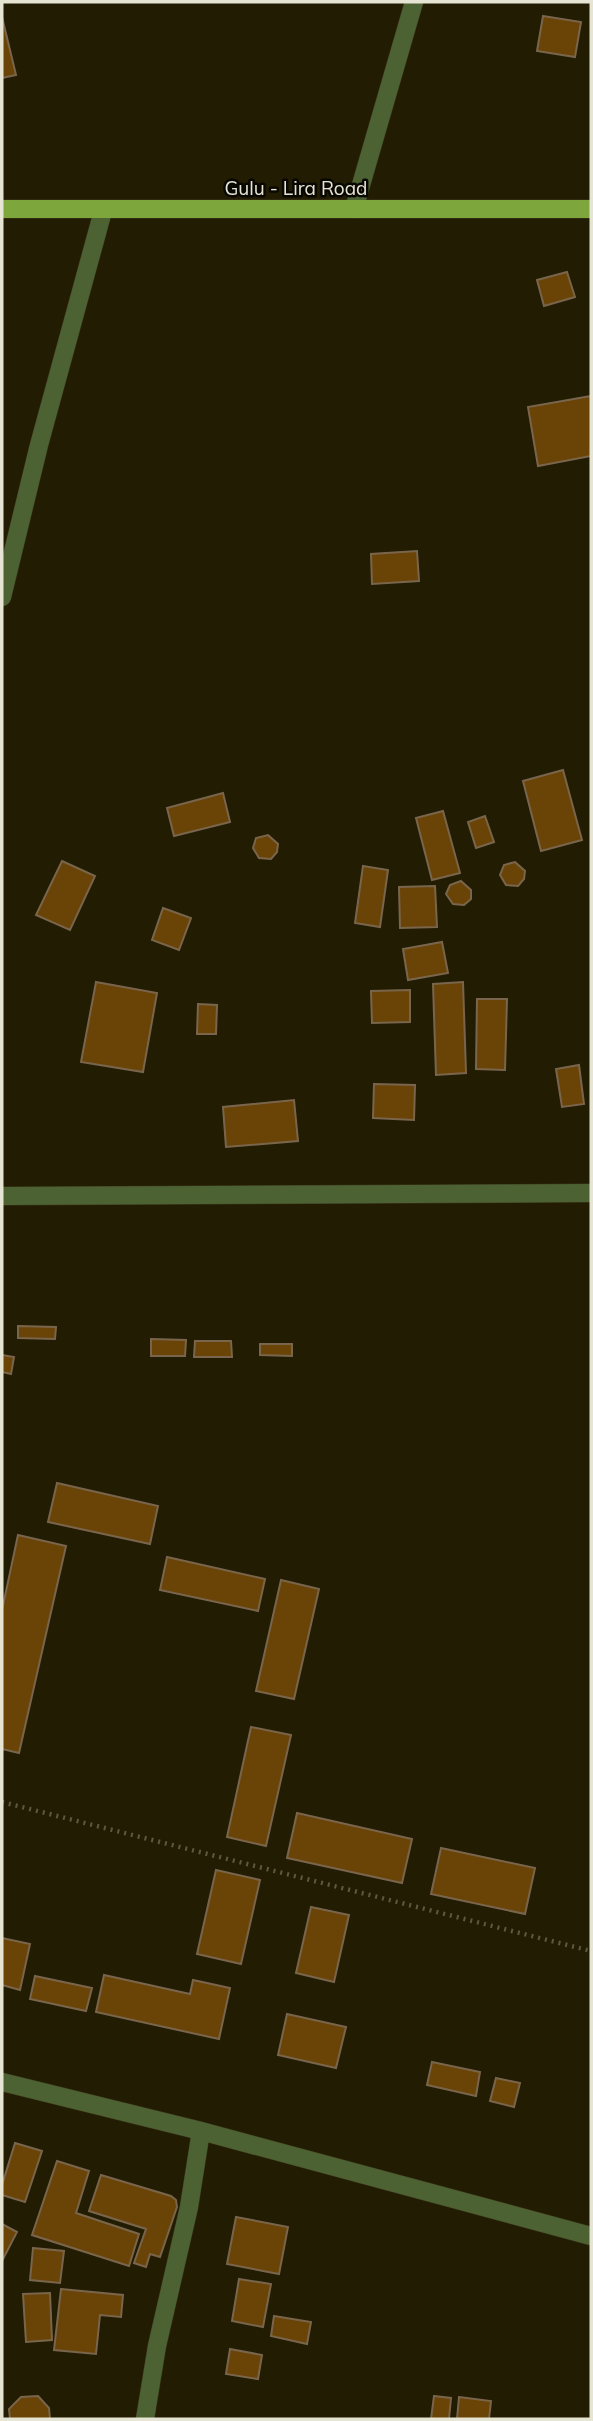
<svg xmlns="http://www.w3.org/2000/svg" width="593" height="2421" font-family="Mulish,sans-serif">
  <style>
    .building { fill: #6a4306; stroke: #79654c; stroke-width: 2 }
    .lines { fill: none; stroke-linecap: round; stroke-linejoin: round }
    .minor-casing { stroke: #3d391f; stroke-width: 19 }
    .major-casing { stroke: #3d391f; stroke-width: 19 }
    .path { stroke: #5d5941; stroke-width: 4.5; stroke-dasharray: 2 5; stroke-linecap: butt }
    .minor { stroke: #4d6232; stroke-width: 18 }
    .major { stroke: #7da73c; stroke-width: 18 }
    .labels { text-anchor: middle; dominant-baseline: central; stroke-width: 5; stroke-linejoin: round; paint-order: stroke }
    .street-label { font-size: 19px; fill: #e6e4d3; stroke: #090701 }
  </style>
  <rect width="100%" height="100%" fill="#221d02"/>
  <path class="building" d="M543 16 581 22 575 57 537 51Z
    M2 17 16 75 2 78Z
    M567 272 575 297 544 306 537 280Z
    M591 396V456L538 466 528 407Z
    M417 551 419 581 372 584 371 554Z
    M563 770 582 840 541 851 523 781Z
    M223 793 230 822 174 836 167 808Z
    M443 811 460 873 432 880 416 818Z
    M485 816 494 842 476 848 468 822Z
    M268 835 278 844 277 852 271 859 259 858 253 848 256 838Z
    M62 861 95 876 70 930 36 915Z
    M515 862 525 871 524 879 518 886 506 885 500 875 504 865Z
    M363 866 388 870 380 927 355 923Z
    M461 881 471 890V899L464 905 453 904 446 894 450 885Z
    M435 886 437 927 400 928 399 887Z
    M163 908 191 918 179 950 152 940Z
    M442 942 448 973 408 980 403 949Z
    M96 982 157 993 143 1072 81 1062Z
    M463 982 466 1073 436 1075 433 984Z
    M410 990V1022L372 1023 371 991Z
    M477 999H507L505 1070 476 1069Z
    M198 1004 217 1005 216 1034H197Z
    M579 1065 584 1104 562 1107 556 1069Z
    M374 1084 415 1085 414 1120 373 1118Z
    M294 1100 298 1141 226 1147 223 1107Z
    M18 1326 56 1327 55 1339 18 1338Z
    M151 1339 186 1340 185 1356H151Z
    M195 1341H231L232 1357H194Z
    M260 1344H292V1356L260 1355Z
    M2 1355 14 1357 11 1374 2 1372Z
    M57 1483 158 1506 150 1544 48 1522Z
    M18 1535 66 1546 19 1753 2 1749V1610Z
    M167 1557 265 1579 258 1611 160 1590Z
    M281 1580 319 1589 294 1699 256 1691Z
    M251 1727 291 1735 266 1846 227 1837Z
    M297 1813 412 1839 402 1883 287 1858Z
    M441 1848 535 1868 525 1914 431 1894Z
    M216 1870 260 1880 241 1964 197 1954Z
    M311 1907 349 1915 334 1982 296 1973Z
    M2 1938 30 1944 20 1990 2 1985Z
    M104 1975 190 1994 193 1980 230 1988 219 2039 96 2012Z
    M35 1976 92 1988 86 2011 30 1999Z
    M287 2014 346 2027 336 2068 278 2055Z
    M432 2062 480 2072 476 2096 427 2085Z
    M496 2078 520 2083 514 2107 490 2101Z
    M15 2143 42 2151 25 2202 2 2195V2185Z
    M57 2161 89 2171 76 2213 139 2234 129 2266 32 2235Z
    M101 2175 171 2196 176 2200 177 2207 160 2257 150 2254 146 2267 134 2263 146 2229 89 2211Z
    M236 2217 288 2227 279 2274 227 2264Z
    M2 2224 17 2232 2 2261Z
    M33 2248 64 2251 60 2283 30 2280Z
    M239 2279 271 2284 263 2327 232 2321Z
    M61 2289 123 2295 121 2317 100 2315 96 2354 54 2350Z
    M50 2293 52 2340 26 2342 23 2294Z
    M274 2316 311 2322 307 2344 271 2336Z
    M230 2349 262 2355 258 2379 226 2374Z
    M38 2396 49 2408 50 2419H10L9 2409 21 2397Z
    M434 2396 451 2398 449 2419H431Z
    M459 2397 491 2401 489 2419H457Z"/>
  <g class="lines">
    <g class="minor-casing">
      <path id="minor" d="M354 209 414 2
        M2 597 39 445 103 211
        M2 1196 591 1193
        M2 2082 201 2131 591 2236
        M145 2419 157 2346 189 2207 201 2131"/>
    </g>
    <g class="major-casing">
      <path id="major" d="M2 209H591"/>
    </g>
    <path class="path" d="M2 1802 591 1951"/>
    <use href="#minor" class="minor"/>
    <use href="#major" class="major"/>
  </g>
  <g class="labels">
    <g class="street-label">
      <text x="296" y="188">Gulu - Lira Road</text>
    </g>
  </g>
  <rect width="593" height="2421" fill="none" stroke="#e6e4d3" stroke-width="7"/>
</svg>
